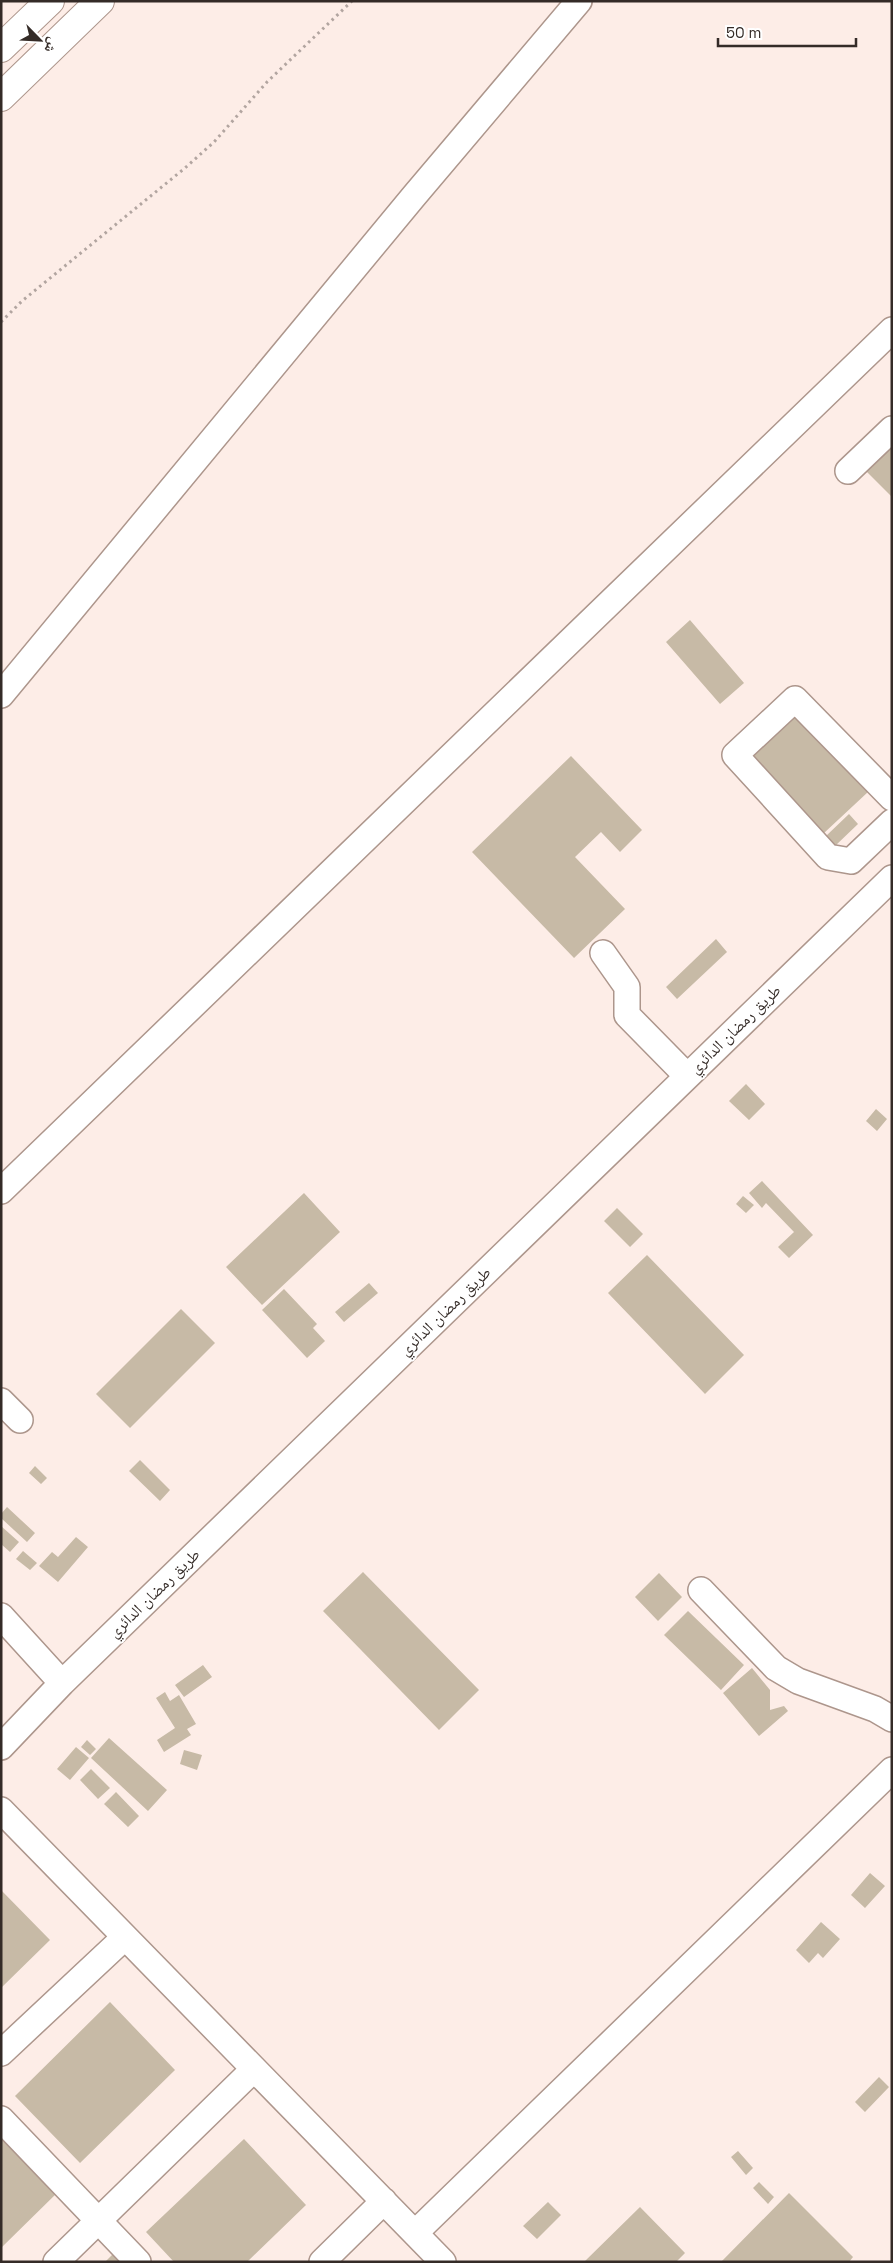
<svg xmlns="http://www.w3.org/2000/svg" width="893" height="2263" font-family="'Space Grotesk','Noto Naskh Arabic',sans-serif">
  <style>
    .building { fill: #c7baa6 }
    .lines { fill: none; stroke-linecap: round; stroke-linejoin: round }
    .minor-casing { stroke: #ad968c; stroke-width: 28 }
    .major-casing { stroke: #ad968c; stroke-width: 30 }
    .path { stroke: #b2a5a0; stroke-width: 3; stroke-dasharray: 2.5 4; stroke-linecap: butt }
    .minor { stroke: #fff; stroke-width: 25 }
    .major { stroke: #fff; stroke-width: 28 }
    .labels { text-anchor: middle; dominant-baseline: central; stroke-width: 4; stroke-linejoin: round; paint-order: stroke }
    .street-label { font-size: 16px; fill: #342b27; stroke: #fff }
  </style>
  <rect width="100%" height="100%" fill="#fdede7"/>
  <path class="building" d="M892 446V497L866 471Z
    M690 620 744 683 720 704 666 642Z
    M796 714 868 792 824 833 752 755Z
    M571 756 642 830 620 852 601 832 575 857 625 909 574 958 472 852Z
    M849 814 858 824 835 846 826 836Z
    M716 939 727 952 677 999 666 987Z
    M746 1084 765 1104 749 1120 729 1101Z
    M876 1109 887 1119 877 1131 866 1121Z
    M762 1181 813 1235 789 1258 778 1247 794 1232 766 1203 762 1208 749 1193Z
    M304 1193 340 1232 262 1305 226 1267Z
    M743 1196 754 1205 746 1213 736 1204Z
    M617 1208 643 1234 630 1247 604 1221Z
    M647 1255 744 1355 705 1394 608 1293Z
    M369 1283 378 1293 344 1322 335 1312Z
    M284 1289 317 1324 313 1328 325 1341 307 1358 262 1310Z
    M181 1309 215 1343 130 1428 96 1394Z
    M140 1460 170 1490 160 1501 129 1471Z
    M35 1466 47 1478 41 1484 29 1473Z
    M7 1507 35 1533 27 1542 1 1518V1514Z
    M1 1526 19 1542 10 1552 1 1544Z
    M76 1537 88 1547 58 1582 39 1566 52 1552 58 1557Z
    M23 1551 37 1563 30 1570 16 1559Z
    M363 1572 479 1690 439 1730 323 1611Z
    M659 1573 682 1597 658 1621 635 1597Z
    M688 1611 744 1665 721 1690 664 1635Z
    M203 1665 212 1677 184 1697 175 1685Z
    M752 1668 770 1690V1710L784 1706 788 1711 759 1736 723 1693Z
    M165 1692 170 1701 179 1695 196 1724 187 1729 191 1735 164 1752 157 1740 175 1728 156 1698Z
    M109 1738 167 1790 148 1811 91 1758Z
    M87 1740 96 1749 90 1755 81 1747Z
    M76 1747 89 1758 70 1780 57 1769Z
    M184 1750 202 1755 197 1770 180 1764Z
    M91 1769 110 1788 98 1799 80 1780Z
    M116 1792 139 1816 128 1827 104 1804Z
    M870 1873 885 1886 865 1908 851 1895Z
    M1 1890 50 1940 1 1988Z
    M821 1922 840 1939 823 1958 818 1953 809 1963 796 1950Z
    M110 2002 175 2070 80 2163 15 2096Z
    M879 2077 889 2087 865 2112 855 2102Z
    M1 2132 59 2191 1 2248Z
    M244 2139 306 2205 247 2262H174L146 2232Z
    M738 2151 753 2168 746 2175 731 2157Z
    M759 2182 774 2197 768 2204 753 2188Z
    M789 2193 853 2257 849 2262H721Z
    M548 2202 561 2215 537 2239 523 2226Z
    M640 2207 685 2253 676 2262H584Z
    M113 2254 121 2262H105Z"/>
  <g class="lines">
    <g class="minor-casing">
      <path id="minor" d="M848 471 892 429
        M1 695 414 196 579 1
        M892 798 795 699 735 755 828 857 851 861 892 822
        M603 953 627 987V1015L686 1075
        M1 1191 892 330
        M1 1401 20 1420
        M701 1590 776 1668 798 1681 875 1709 892 1719
        M1 1616 62 1683
        M1 1747 62 1683 892 878
        M1 1810 443 2262
        M1 2053 125 1937
        M1 2119 138 2262
        M415 2233 892 1770
        M56 2262 254 2069
        M322 2262 384 2201"/>
    </g>
    <g class="major-casing">
      <path id="major" d="M1 48 50 1
        M1 97 100 1"/>
    </g>
    <path class="path" d="M1 322 22 301 185 168 214 142 267 82 352 1"/>
    <use href="#minor" class="minor"/>
    <use href="#major" class="major"/>
  </g>
  <g class="labels">
    <g class="street-label">
      <text transform="translate(735 1029) rotate(-44)">طريق رمضان الدائري</text>
      <text transform="translate(445 1311) rotate(-44)">طريق رمضان الدائري</text>
      <text transform="translate(154 1593) rotate(-44)">طريق رمضان الدائري</text>
    </g>
  </g>
  <rect width="893" height="2263" fill="none" stroke="#342b27" stroke-width="5"/>
  <g transform="translate(40 40) rotate(114)" stroke="#ffffff" stroke-width="4" paint-order="stroke">
  <path d="M0-4L9 19L0 12L-9 19Z" fill="#342b27"/>
  <text y="-8" font-size="14" font-weight="bold" text-anchor="middle" fill="#342b27">ش</text>
  </g>
  <path d="M718 38v8h138v-8" fill="none" stroke="#342b27" stroke-width="2.5"/>
  <text x="726" y="38" font-size="15" fill="#342b27" stroke="#ffffff" stroke-width="4" paint-order="stroke">50 m</text>
</svg>
